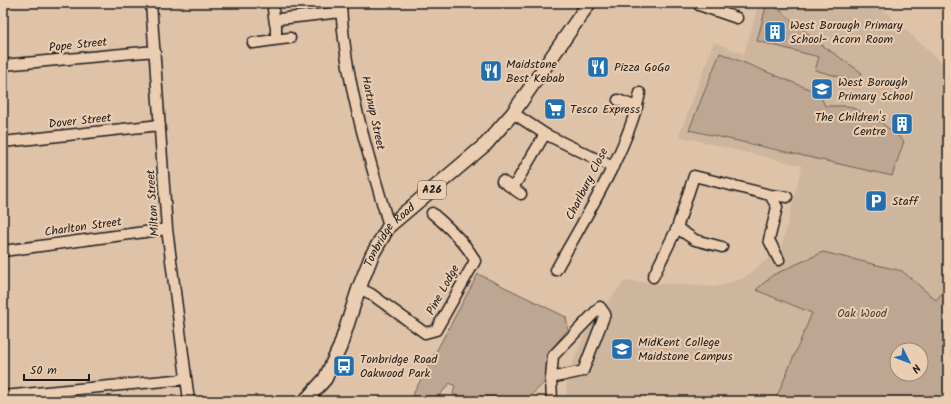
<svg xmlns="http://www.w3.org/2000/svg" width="951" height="404" font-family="Kalam,sans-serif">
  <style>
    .built { fill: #ceb59d }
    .green { fill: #bea792; stroke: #6d6257; fill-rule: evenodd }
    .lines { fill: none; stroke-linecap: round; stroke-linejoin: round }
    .minor-casing { stroke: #1c1c1c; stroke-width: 13 }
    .major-casing { stroke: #1c1c1c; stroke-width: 16 }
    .minor { stroke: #ebceb2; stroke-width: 10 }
    .major { stroke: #ebceb2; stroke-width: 13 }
    .labels { text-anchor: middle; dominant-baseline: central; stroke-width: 4; stroke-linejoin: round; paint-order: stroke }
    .shield { fill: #ebceb2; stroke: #5a5149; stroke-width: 1 }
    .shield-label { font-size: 11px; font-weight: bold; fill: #1c1c1c }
    .poi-label { font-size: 12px; fill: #1c1c1c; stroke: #ebceb2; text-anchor: start }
    .street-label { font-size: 12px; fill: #1c1c1c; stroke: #ebceb2 }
    .park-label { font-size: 12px; fill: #443f3a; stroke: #ebceb2 }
  </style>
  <rect width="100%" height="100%" fill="#dfc3a9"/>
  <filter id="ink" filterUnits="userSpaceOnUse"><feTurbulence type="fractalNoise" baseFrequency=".025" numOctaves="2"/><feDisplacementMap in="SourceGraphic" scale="8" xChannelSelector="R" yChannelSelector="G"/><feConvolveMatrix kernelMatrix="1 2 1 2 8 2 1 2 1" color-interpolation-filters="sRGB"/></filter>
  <g filter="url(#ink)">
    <path class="built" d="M759 3H876L948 68V401L921 374V350L756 290 812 313 775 401H566L567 377 589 325 625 281 715 287 742 279 781 249 802 166 679 136 714 42 744 54Z"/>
    <path class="green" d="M767 3H771L819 43 862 73 858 82 815 70 819 57 757 41Z
      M720 53 819 93 825 106H848L874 117 904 141 892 176 689 130Z
      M823 252 902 271 936 300 948 286V401H775L812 313 756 290 773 275ZM897 350H921V374H897Z
      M478 274 566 317 568 329 551 350 544 383 529 397 456 396 453 394 455 386 450 383 439 396H412Z"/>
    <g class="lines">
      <g class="minor-casing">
        <path id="minor" d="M151 3 167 229 189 401
          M341 3C344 78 368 155 389 226
          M699 5 737 18
          M273 9 275 24
          M274 40 290 38
          M253 43 274 40 276 36V22L279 19 341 12
          M3 65 155 51
          M618 100 637 107
          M513 113 545 134 613 167
          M3 142 160 125
          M502 181 521 194
          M513 188 545 134
          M770 195 787 197
          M677 228 695 240 722 247
          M3 251 167 229
          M556 270C585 217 628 151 640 93
          M653 277 677 228 694 176 770 195 777 207 769 240 779 260
          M359 288 371 294 425 333 436 330 475 261C468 245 446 225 432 213
          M551 378 583 371 605 314 600 307 553 356 551 378 552 401
          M3 396 186 379"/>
      </g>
      <g class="major-casing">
        <g id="major">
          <path id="s1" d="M305 401 325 379 340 347 359 288 372 255 389 226 486 144 513 113 589 3"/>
        </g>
      </g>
      <use href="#minor" class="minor"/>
      <use href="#major" class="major"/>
    </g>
  </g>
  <defs>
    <g id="building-square" transform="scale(1.15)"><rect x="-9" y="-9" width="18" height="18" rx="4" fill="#1f6fb2" stroke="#ebceb2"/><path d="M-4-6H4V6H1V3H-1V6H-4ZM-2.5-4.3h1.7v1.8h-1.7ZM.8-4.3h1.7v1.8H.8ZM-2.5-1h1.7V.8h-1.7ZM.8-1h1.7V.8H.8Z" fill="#fff"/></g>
    <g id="restaurant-square" transform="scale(1.15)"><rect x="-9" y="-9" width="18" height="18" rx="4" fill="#1f6fb2" stroke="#ebceb2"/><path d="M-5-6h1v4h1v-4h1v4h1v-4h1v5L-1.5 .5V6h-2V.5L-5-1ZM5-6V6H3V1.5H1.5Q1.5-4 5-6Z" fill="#fff"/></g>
    <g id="school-square" transform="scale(1.15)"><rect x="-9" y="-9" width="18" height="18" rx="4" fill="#1f6fb2" stroke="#ebceb2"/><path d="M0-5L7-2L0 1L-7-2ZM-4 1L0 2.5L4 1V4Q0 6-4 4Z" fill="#fff"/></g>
    <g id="supermarket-square" transform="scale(1.15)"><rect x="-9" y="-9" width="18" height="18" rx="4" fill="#1f6fb2" stroke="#ebceb2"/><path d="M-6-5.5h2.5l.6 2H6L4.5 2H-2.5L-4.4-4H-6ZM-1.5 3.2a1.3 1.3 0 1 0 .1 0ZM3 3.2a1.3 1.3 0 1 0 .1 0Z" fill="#fff"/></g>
    <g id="parking-square" transform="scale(1.15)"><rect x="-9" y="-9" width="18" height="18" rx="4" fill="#1f6fb2" stroke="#ebceb2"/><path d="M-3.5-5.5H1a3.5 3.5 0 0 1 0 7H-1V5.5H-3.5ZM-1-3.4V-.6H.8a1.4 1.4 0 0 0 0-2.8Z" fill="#fff"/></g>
    <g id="university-square" transform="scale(1.15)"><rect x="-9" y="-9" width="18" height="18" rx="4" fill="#1f6fb2" stroke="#ebceb2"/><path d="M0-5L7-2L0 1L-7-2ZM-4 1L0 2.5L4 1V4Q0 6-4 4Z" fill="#fff"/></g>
    <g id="bus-square" transform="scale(1.15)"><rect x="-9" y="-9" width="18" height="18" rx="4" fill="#1f6fb2" stroke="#ebceb2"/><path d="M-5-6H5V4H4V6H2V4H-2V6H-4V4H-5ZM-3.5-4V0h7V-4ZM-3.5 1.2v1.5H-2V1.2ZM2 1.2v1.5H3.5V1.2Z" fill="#fff"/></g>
  </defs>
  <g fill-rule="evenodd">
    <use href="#building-square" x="775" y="32"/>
    <use href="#restaurant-square" x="598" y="67"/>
    <use href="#restaurant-square" x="491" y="71"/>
    <use href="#school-square" x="822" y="89"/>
    <use href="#supermarket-square" x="555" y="109"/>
    <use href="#building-square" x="902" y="124"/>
    <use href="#parking-square" x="876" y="201"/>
    <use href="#university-square" x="622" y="349"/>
    <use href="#bus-square" x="344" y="366"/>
  </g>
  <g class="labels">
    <rect class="shield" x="418" y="181" width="28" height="18" rx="3"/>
    <g class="shield-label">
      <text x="432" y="190">A26</text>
    </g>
    <g class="poi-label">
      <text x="790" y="25">West Borough Primary<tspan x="790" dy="14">School- Acorn Room</tspan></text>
      <text x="506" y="64">Maidstone<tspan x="506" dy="14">Best Kebab</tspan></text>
      <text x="614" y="67">Pizza GoGo</text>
      <text x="838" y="82">West Borough<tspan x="838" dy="14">Primary School</tspan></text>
      <text x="570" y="109">Tesco Express</text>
      <text x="886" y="117" text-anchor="end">The Children's<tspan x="886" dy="14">Centre</tspan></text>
      <text x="892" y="201">Staff</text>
      <text x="638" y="342">MidKent College<tspan x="638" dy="14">Maidstone Campus</tspan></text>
      <text x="360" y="359">Tonbridge Road<tspan x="360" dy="14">Oakwood Park</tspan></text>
    </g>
    <g class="street-label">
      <text transform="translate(78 45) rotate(-6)">Pope Street</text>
      <text transform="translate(373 113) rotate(78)">Hartnup Street</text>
      <text transform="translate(80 121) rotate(-6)">Dover Street</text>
      <text transform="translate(587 184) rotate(-63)">Charlbury Close</text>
      <text transform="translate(153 203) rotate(-94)">Milton Street</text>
      <text transform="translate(83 227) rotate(-8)">Charlton Street</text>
      <text stroke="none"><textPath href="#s1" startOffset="189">Tonbridge Road</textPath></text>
      <text transform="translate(443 290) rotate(-61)">Pine Lodge</text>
    </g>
    <g class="park-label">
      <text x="862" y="313">Oak Wood</text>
    </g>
  </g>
  <rect width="951" height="404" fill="none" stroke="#ebceb2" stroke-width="16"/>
  <rect x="8" y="8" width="935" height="388" fill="none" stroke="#1c1c1c" stroke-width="1.5" filter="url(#ink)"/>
  <g transform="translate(909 362) rotate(132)"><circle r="19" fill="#ebceb2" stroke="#988776"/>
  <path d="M0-3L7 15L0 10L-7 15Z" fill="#1f6fb2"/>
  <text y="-6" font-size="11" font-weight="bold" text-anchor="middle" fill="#1c1c1c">N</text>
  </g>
  <path d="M24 374v6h65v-6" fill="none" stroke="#1c1c1c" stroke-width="2"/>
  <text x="30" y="374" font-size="12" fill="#1c1c1c" stroke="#ebceb2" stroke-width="3" paint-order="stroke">50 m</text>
</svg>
